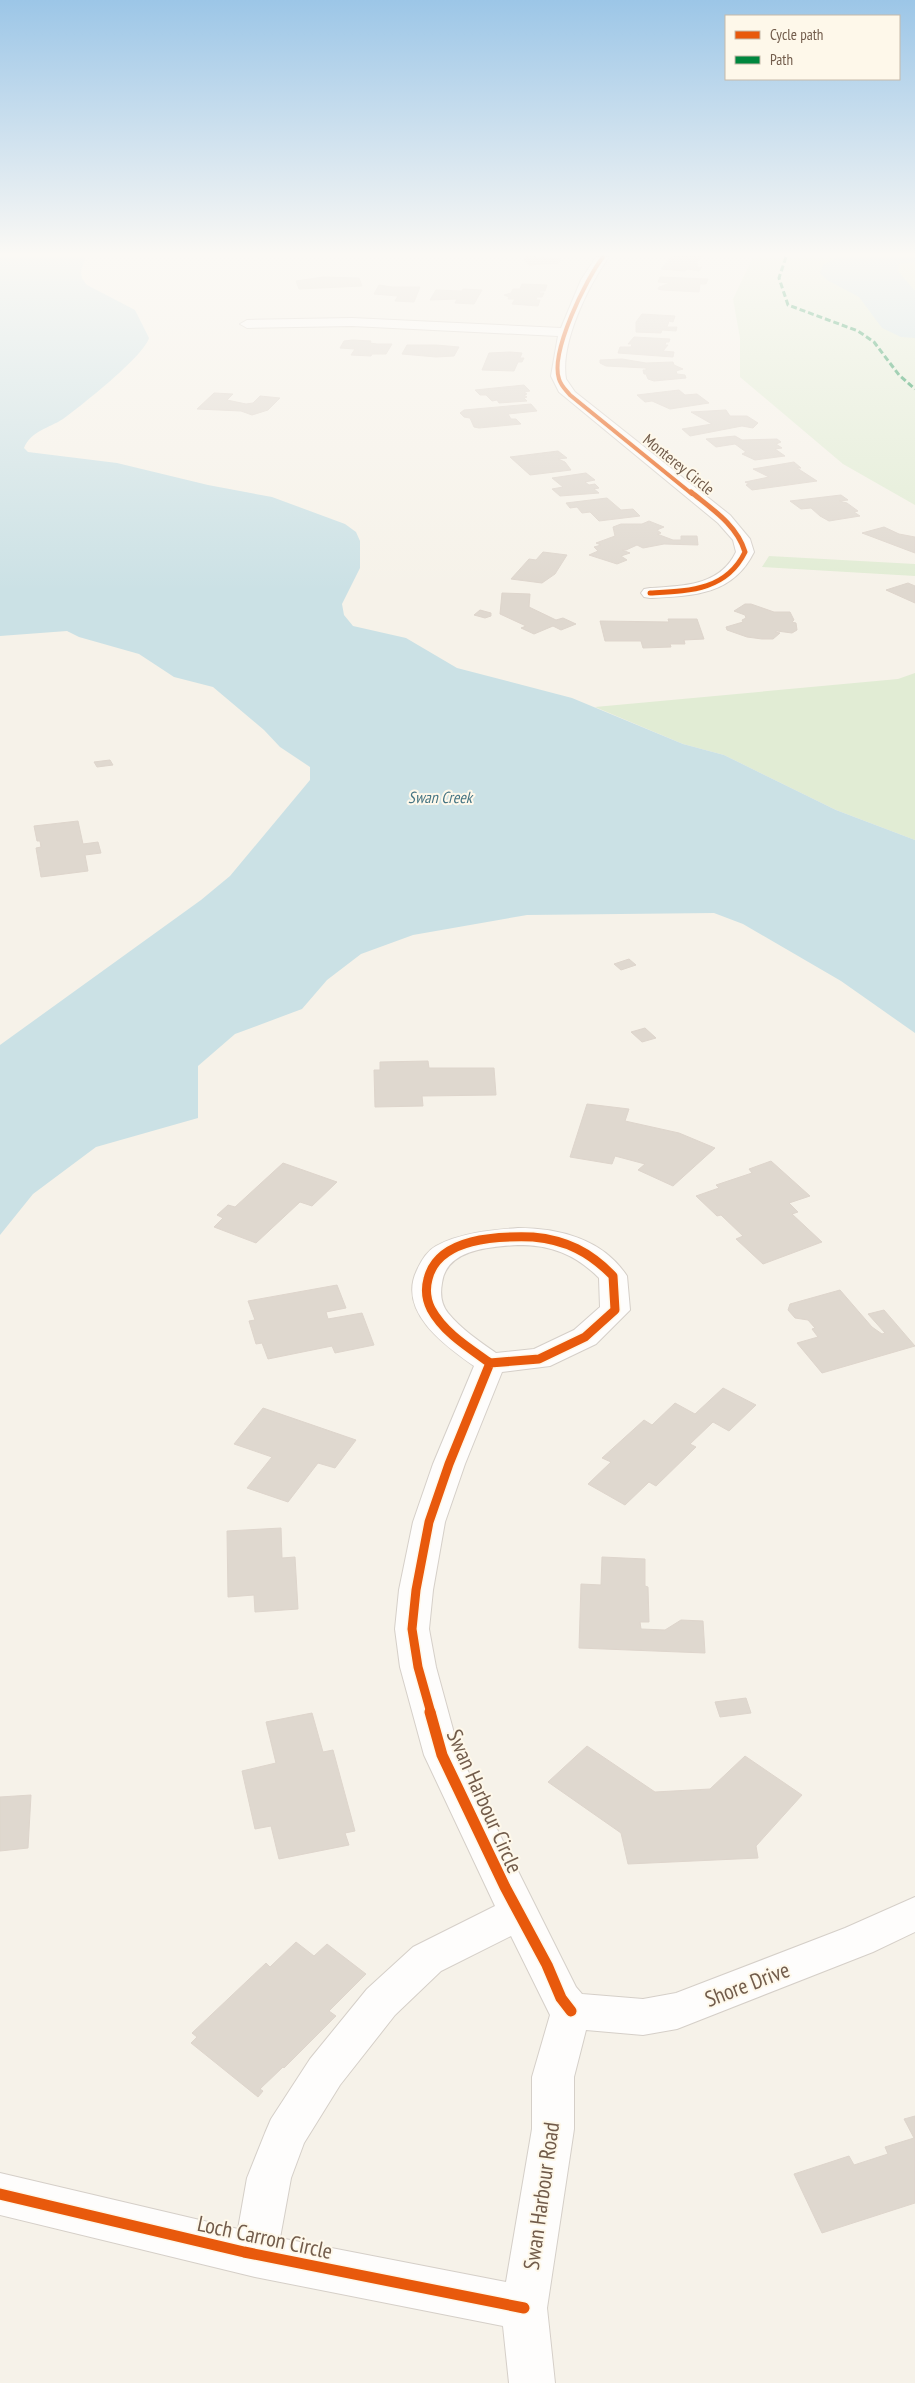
<svg xmlns="http://www.w3.org/2000/svg" width="915" height="2383" font-family="'PT Sans Narrow',sans-serif">
  <style>
    .green { fill: #e1ecd4 }
    .water { fill: #cbe1e5 }
    .building { fill: #dfd8cf; stroke: #ded5cc }
    .lines { fill: none; stroke-linecap: round; stroke-linejoin: round }
    .street-casing { stroke: #d5cfc8; stroke-width: 2 }
    .street { fill: #fefdfc; fill-rule: evenodd }
    .quiet { stroke: #00873e; stroke-width: 3; stroke-dasharray: 6 3; stroke-linecap: butt }
    .cycleway-far3-casing { stroke: #fef8ea; stroke-width: 5.5 }
    .cycleway-far2-casing { stroke: #fef8ea; stroke-width: 7 }
    .cycleway-far1-casing { stroke: #fef8ea; stroke-width: 12 }
    .cycleway-casing { stroke: #fef8ea; stroke-width: 14 }
    .cycleway-far3 { stroke: #e8590c; stroke-width: 4 }
    .cycleway-far2 { stroke: #e8590c; stroke-width: 5 }
    .cycleway-far1 { stroke: #e8590c; stroke-width: 9 }
    .cycleway { stroke: #e8590c; stroke-width: 11 }
    .labels { text-anchor: middle; dominant-baseline: central; stroke-width: 4; stroke-linejoin: round; paint-order: stroke }
    .far-street-label { font-size: 16px; fill: #725c4b; stroke: #fef8ea }
    .far-water-label { font-size: 16px; font-style: italic; fill: #467584; stroke: #fef8ea }
    .near-street-label { font-size: 22px; fill: #725c4b; stroke: #fef8ea }
  </style>
  <rect width="100%" height="100%" fill="#f6f2e9"/>
  <path class="green" d="M753 257H915V505L843 464 740 377V338L733 299Z
    M769 556 915 564V576L762 567Z
    M915 673V840L836 810 724 755 683 744 595 707 898 679Z"/>
  <path class="water" d="M0 257H86C81 269 78 275 87 285L135 310 149 338C144 356 81 406 63 419 49 428 31 431 24 448L28 452 117 463 208 485 272 497 345 524 356 532 360 541V568L342 604 344 615 353 626 406 638 457 668 572 698 683 744 724 755 836 810 915 840V1033L841 981 743 924 714 913 527 915 413 935 361 954 327 980 302 1009 235 1034 198 1066V1118L96 1147 33 1194 0 1235V1045L201 900 230 876 310 780V767L280 747 264 730 213 687 174 677 139 654 79 637 67 631 0 636Z
    M838 257H915V262L899 264 898 271 915 291V338L901 337 882 328 859 297 827 280 820 273 823 265Z"/>
  <path class="building" d="M527 257 558 258 561 261H557L559 263 529 265 524 259Z
    M672 257H701L696 264H698L696 267H702L699 271 687 269 685 271 661 269Z
    M323 277 359 278 362 286 299 289 296 281Z
    M660 277 708 279 706 284H700L699 292 662 290 658 289 659 287 670 283 658 282Z
    M522 284 547 285 545 291H540L539 293H544L542 297H537L536 300H540L538 306 512 304 515 299H508L509 297 504 295 511 293 513 289H520Z
    M379 285 392 287H420L414 302 395 301 398 296 374 294Z
    M463 289 482 290 474 304 455 303 457 299 430 300 436 290 462 291Z
    M642 314 675 316 673 322 669 321 667 327H677L676 331 662 330 661 333 636 332V322Z
    M634 337 670 339 669 342H666L665 345H668L663 351 674 352 673 357 618 353 620 347H631L632 344H628Z
    M353 340 371 341 370 343 377 344H392L386 354H372L371 356 351 355 355 349 340 348 344 341Z
    M407 345H436L459 347 454 356 436 357 402 354Z
    M510 352 522 353 520 358H524L522 362H518L514 371 482 370 489 353Z
    M622 359 646 363 673 362 674 365 683 369 676 371 677 374 685 375 686 378 654 381 648 379 646 374H644L643 370H646V368L606 366 600 363V360Z
    M524 385 530 391 524 392 527 394 524 395 527 397 524 398 527 401 499 403 497 400 492 401 486 395H480L475 390Z
    M679 390 685 395 697 394 709 403 670 409 652 401 645 402 637 395Z
    M214 393 233 394 227 400 246 404 253 403 260 396 280 398 268 410 252 415 241 411 197 409Z
    M531 404 537 411 508 414 511 419H516L521 424 479 428 474 427 470 418 464 417 460 413 464 410Z
    M726 410 730 416H747L758 423 753 428 742 426 690 436 682 429 712 424 691 412Z
    M735 436 742 440 777 439 781 442 776 444 782 448 775 449 785 456 755 460 742 454 746 452 735 444 716 447 706 439Z
    M558 451 567 458 558 459 565 462 571 470 530 475 510 457Z
    M794 462 801 468H797L817 481 752 490 746 485 749 484 745 482 769 477 753 469Z
    M586 473 595 480 585 482 589 485 595 484 599 488 594 489 599 493 560 496 552 489 563 487 552 478Z
    M841 495 848 500 839 501 847 503 858 511 854 512 860 516 829 521 820 516 811 508 801 509 790 501Z
    M607 498 621 510 633 509 640 516 599 521 590 512 582 513 577 507 570 508 566 503Z
    M649 521 664 527 657 530 661 533 657 534 673 540H681V536H697L698 545 664 544 643 548 637 545 626 550H622L630 553 621 556 627 560 617 564 589 555 598 551 594 547 601 545 596 543 615 536 613 527 621 524H642Z
    M884 527 899 534 915 537V553L862 533Z
    M543 552 567 555 555 574 542 583 511 579 529 559 536 560Z
    M908 583 915 586V603L886 590Z
    M502 593 530 594 529 607 556 620 563 618 576 624 561 630 553 626 534 634 521 628 526 626 500 614Z
    M745 604H751L774 612H790L794 620 792 622 796 623 797 630 792 633 777 631 775 632 780 633 773 639H762L747 637 727 630 726 627 743 622 742 620 746 618 745 615 734 611Z
    M480 610 491 613V616L485 618 474 615Z
    M668 619H697L704 639 684 640 685 644H670L671 647 643 648 641 641H605L600 621 669 622Z
    M110 760 113 765 97 767 94 762Z
    M78 821 83 844 98 842 101 853 85 855 88 871 41 877 36 848 41 847 40 841H37L34 826Z
    M629 959 636 965 621 970 614 964Z
    M645 1028 656 1038 642 1042 631 1032Z
    M428 1061 429 1068H494L496 1095 422 1096 423 1106 375 1107 374 1070H380V1062Z
    M587 1104 629 1109 625 1121 679 1133 715 1148 673 1186 638 1170 645 1164 615 1156 612 1164 570 1157Z
    M771 1161 810 1196 789 1203 798 1212 792 1214 822 1242 763 1264 736 1239 743 1236 721 1215 717 1216 696 1196 719 1188 716 1185 752 1173 749 1169Z
    M283 1163 337 1182 312 1206 300 1202 256 1243 214 1227 223 1218 217 1215 228 1205 235 1207Z
    M337 1285 346 1308 326 1312 328 1319 362 1313 374 1345 335 1353 332 1346 268 1359 262 1343 256 1344 249 1321 255 1320 248 1301Z
    M840 1290 872 1327 882 1334 885 1333 868 1314 884 1310 915 1346 822 1373 797 1343 818 1337 812 1329 815 1328 808 1320 795 1318 788 1310 790 1304Z
    M723 1388 756 1405 729 1431 713 1422 690 1444 696 1447 656 1486 649 1482 625 1505 588 1484 611 1462 602 1458 644 1420 652 1425 675 1403 695 1414Z
    M263 1408 356 1440 335 1468 318 1463 288 1502 247 1488 272 1457 234 1444Z
    M281 1528 282 1558 295 1557 298 1609 255 1612 254 1595 228 1597 227 1531Z
    M602 1557 645 1559V1586L648 1587 649 1622H640L641 1629 665 1630 681 1620 703 1621 705 1653 579 1648 581 1584 601 1585Z
    M746 1698 751 1713 720 1717 715 1702Z
    M312 1713 323 1752 333 1750 355 1831 345 1833 349 1845 279 1859 271 1826 255 1829 242 1771 276 1763 266 1722Z
    M587 1746 655 1792 710 1789 745 1756 802 1795 756 1846 758 1858 628 1864 621 1833 548 1782Z
    M31 1795 28 1848 0 1851V1797Z
    M296 1942 314 1956 327 1944 366 1974 329 2011 336 2016 284 2068 283 2067 260 2089 263 2091 258 2097 191 2043 197 2037 192 2033 266 1963 270 1967Z
    M915 2116V2203L822 2233 794 2174 849 2156 854 2165 888 2154 885 2147 914 2138 904 2119Z"/>
  <g class="lines">
    <g class="street-casing">
      <path id="street" d="M596 257H609C588 286 560 343 566 379L575 392 730 515 750 539 754 552C733 595 693 596 650 598L644 597 641 593 644 589 650 588C683 586 720 586 736 552L733 540 718 523 559 392 551 376 558 336 352 326 247 328 240 324 247 320 352 318 561 328 581 280Z
        M518 1228C559 1228 603 1239 627 1276L630 1310 596 1344 550 1366 502 1372 465 1464 445 1522 433 1590 429 1629 436 1667 460 1755 576 1987 582 1994 643 1999 676 1993 845 1928 915 1897V1932L873 1952 677 2029 643 2035 586 2030 574 2077V2129L547 2308 555 2383H509L503 2326 255 2277 0 2215V2173L238 2229 247 2178 265 2133 271 2119 310 2059 367 1989 413 1947 495 1906 424 1755 400 1667 395 1629 399 1590 413 1522 433 1464 474 1366C444 1345 397 1311 417 1270 421 1261 427 1251 436 1246 460 1233 491 1230 518 1228ZM518 1245C551 1245 575 1254 599 1278L600 1307 574 1330 534 1349 496 1353C479 1341 461 1329 448 1313 441 1304 440 1294 442 1283 446 1249 490 1247 518 1245ZM511 1936 550 2015 532 2077V2129L506 2282 280 2238 291 2178 304 2143 340 2085 395 2015 441 1971Z"/>
    </g>
    <use href="#street" class="street"/>
    <path class="quiet" d="M786 257 779 278 788 305 858 331 874 342 899 375 915 389"/>
    <g class="cycleway-far3-casing">
      <path id="cycleway-far3" d="M603 257C586 279 550 352 559 379 561 386 566 390 570 395L692 494"/>
    </g>
    <g class="cycleway-far2-casing">
      <path id="cycleway-far2" d="M650 593C688 591 726 591 745 552 737 525 712 509 691 492"/>
    </g>
    <g class="cycleway-far1-casing">
      <path id="cycleway-far1" d="M533 1237C566 1240 590 1252 613 1276L615 1310 585 1337 539 1359 490 1363C469 1348 444 1333 431 1309 426 1299 425 1290 428 1279 438 1237 499 1236 533 1237Z
        M431 1713 418 1667 412 1629 416 1590 429 1522 449 1464 490 1363"/>
    </g>
    <g class="cycleway-casing">
      <path id="cycleway" d="M430 1712 442 1755 505 1887 547 1965 561 1998 571 2011
        M0 2194 244 2252 524 2308"/>
    </g>
    <use href="#cycleway-far3" class="cycleway-far3"/>
    <use href="#cycleway-far2" class="cycleway-far2"/>
    <use href="#cycleway-far1" class="cycleway-far1"/>
    <use href="#cycleway" class="cycleway"/>
  </g>
  <linearGradient id="sky" x2="0" y2="1"><stop stop-color="#9cc6e7"/><stop offset="0.43" stop-color="#fbf9f5"/><stop offset="1" stop-color="#fbf9f5" stop-opacity="0"/></linearGradient>
  <rect width="915" height="591" fill="url(#sky)"/>
  <g class="labels">
    <g class="far-street-label">
      <text transform="translate(679 464) rotate(39)">Monterey Circle</text>
    </g>
    <g class="far-water-label">
      <text x="440" y="797">Swan Creek</text>
    </g>
    <g class="near-street-label">
      <text transform="translate(485 1801) rotate(66)">Swan Harbour Circle</text>
      <text transform="translate(747 1984) rotate(-21)">Shore Drive</text>
      <text transform="translate(541 2196) rotate(-82)">Swan Harbour Road</text>
      <text transform="translate(265 2237) rotate(12)">Loch Carron Circle</text>
    </g>
  </g>
  <rect x="725" y="15" width="175" height="65" fill="#fef8ea" stroke="#c6baaa"/>
  <rect x="735" y="31" width="25" height="8" fill="#e8590c" stroke="#c6baaa"/>
  <text x="770" y="40" font-size="15" fill="#725c4b">Cycle path</text>
  <rect x="735" y="56" width="25" height="8" fill="#00873e" stroke="#c6baaa"/>
  <text x="770" y="65" font-size="15" fill="#725c4b">Path</text>
</svg>
